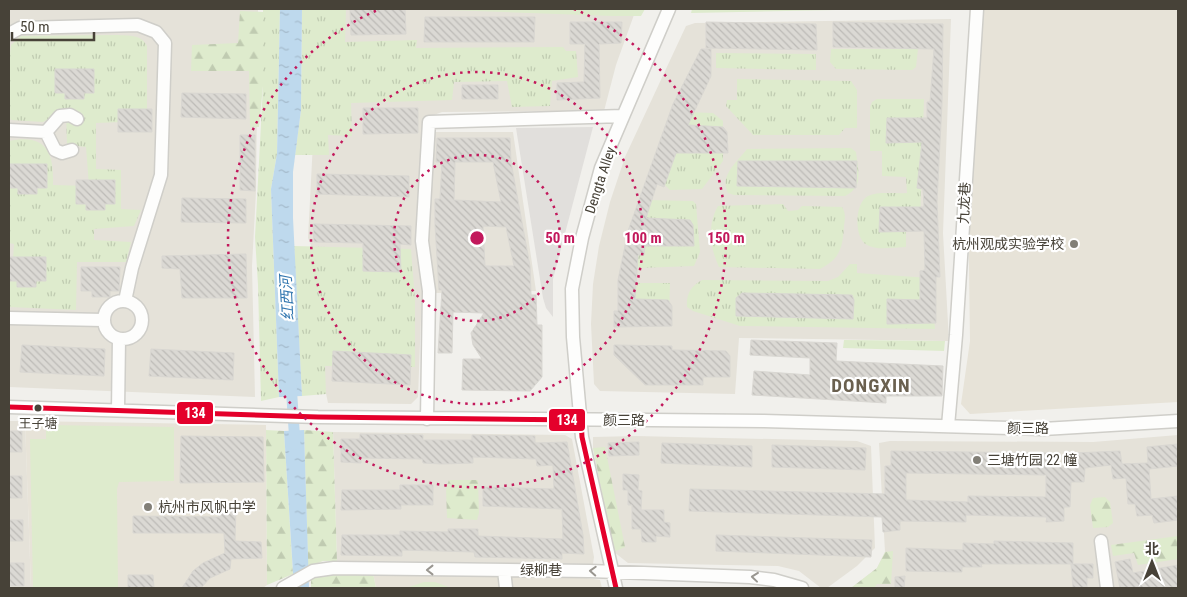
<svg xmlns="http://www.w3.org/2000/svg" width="1187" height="597" font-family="'Roboto Condensed','Noto Sans SC',sans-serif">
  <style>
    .residential { fill: #e5e2d9 }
    .education { fill: #e7e3d8 }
    .grass { fill: url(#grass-tufts) }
    .forest { fill: url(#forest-firs) }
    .garden { fill: #deebcd }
    .parking { fill: #e1dfdc }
    .water { fill: url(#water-ripples) }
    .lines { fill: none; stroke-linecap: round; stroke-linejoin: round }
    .canal { stroke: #bed9ed; stroke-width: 11 }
    .building { fill: url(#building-back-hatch); stroke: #d9d7d2; fill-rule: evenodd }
    .minor-casing { stroke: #cfcec9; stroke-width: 15 }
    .minor { stroke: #fdfdfc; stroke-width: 12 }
    .bus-1-casing { stroke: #fff; stroke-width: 9 }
    .bus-1 { stroke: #e4002b; stroke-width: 5 }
    .oneway { stroke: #999690 }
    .ring { fill: none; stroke: #c2185b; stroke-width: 2.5; stroke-dasharray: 2.5 5 }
    .poi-dot { fill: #827f77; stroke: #fff; stroke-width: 2 }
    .bus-dot { fill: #474238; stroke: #fff; stroke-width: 2 }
    .labels { text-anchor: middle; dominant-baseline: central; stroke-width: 4.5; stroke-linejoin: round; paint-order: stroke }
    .bus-label { font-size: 13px; fill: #474238; stroke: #fff }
    .street-label { font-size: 14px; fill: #474238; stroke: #fff }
    .poi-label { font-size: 14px; fill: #474238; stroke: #fff; text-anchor: start }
    .water-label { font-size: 15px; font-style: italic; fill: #3478b0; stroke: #fff }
    .district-label { font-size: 19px; font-weight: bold; letter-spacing: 1px; fill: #6a604f; stroke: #fff }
    .centre { fill: #c2185b; stroke: #fff; stroke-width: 2.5 }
    .ring-label { font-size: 15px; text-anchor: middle; font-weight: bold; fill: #c2185b; stroke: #fff; stroke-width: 4.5; stroke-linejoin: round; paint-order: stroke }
    .line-badge { stroke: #fff; stroke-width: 2 }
    .badge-label { font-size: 14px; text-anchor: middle; font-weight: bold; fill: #fff }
  </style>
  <defs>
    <pattern id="grass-tufts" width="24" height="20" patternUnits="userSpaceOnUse" patternTransform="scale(1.25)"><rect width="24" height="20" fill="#deebcd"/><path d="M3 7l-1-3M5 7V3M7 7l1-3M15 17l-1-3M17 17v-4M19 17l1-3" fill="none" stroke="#c0cbb1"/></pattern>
    <pattern id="forest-firs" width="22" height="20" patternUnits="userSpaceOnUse" patternTransform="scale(1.25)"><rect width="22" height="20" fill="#deebcd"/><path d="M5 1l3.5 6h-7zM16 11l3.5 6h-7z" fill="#c0cbb1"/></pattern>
    <pattern id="water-ripples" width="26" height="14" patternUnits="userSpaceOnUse" patternTransform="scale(1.25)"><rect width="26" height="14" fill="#bed9ed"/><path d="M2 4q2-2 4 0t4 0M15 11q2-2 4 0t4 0" fill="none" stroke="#a5bbcc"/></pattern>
    <pattern id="building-back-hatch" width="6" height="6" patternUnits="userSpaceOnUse" patternTransform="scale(1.25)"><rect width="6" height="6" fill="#dbd9d4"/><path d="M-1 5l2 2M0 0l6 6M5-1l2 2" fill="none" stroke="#bdbbb7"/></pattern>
  </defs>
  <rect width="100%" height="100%" fill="#f1f0ec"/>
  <path class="residential" d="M9 9H258L256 191 252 266 255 397 9 387Z
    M326 9H565L635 12 616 65 604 111 442 112 426 118 422 129 417 247 422 291 418 397 411 404 328 403 320 365 316 257 308 238 314 123Z
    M951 19 943 233 949 341 739 338 735 394 600 391 594 384 591 324 593 284 599 246 610 202 625 157 686 26 695 23Z
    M435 132H513L536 291 435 293 428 245Z
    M9 421H25L31 588H9Z
    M333 432 565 435 572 439 594 557 593 564 337 561Z
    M1178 435V588H851L877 568 885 552 879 443 890 441 1093 442Z
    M636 436 857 441 871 446 875 548 857 566 827 588H821L799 571 778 566 628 563 614 552 593 448V437Z"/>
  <path class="education" d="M980 9H1178V402L970 414 961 404 970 341 968 195Z
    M25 421 266 425 267 585 263 588H31Z
    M373 573 579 577 600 580 602 588H376Z"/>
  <path class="grass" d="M263 9H280L277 154 271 189 279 397 261 401 258 285 255 237 263 86Z
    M302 9H346L345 42 417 40 416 48 563 47 566 51H576L578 77 552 81 550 106 512 107 507 81 454 82 452 100 351 103 352 136 328 135 329 155H295L301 110Z
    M420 9H645L641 16H613Z
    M692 9H886L691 13Z
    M118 35C129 36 141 34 147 46V121L96 123V169L121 170V209L141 210 134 226 94 229V240L131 242 126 262H77L76 310 9 307V277L12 276 14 244 9 243V141C47 133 54 153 53 185L89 186 86 147 67 145 66 110 43 122 11 120 9 116V63L11 45 21 36Z
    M831 49H918L916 67 912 70 836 69 830 62Z
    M716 53 816 54V70L716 68Z
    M737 79 851 81 857 90V128H845L839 135H753L726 106 727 100H737Z
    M877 99H924L920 224 906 225V247C895 247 877 251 867 245 854 239 854 203 868 196 878 191 895 194 907 193L906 177 882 176V151H870V107L872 102Z
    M684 112 713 113 723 121V161L702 189 670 190 661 181Z
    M851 148 856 152C858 170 864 187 845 196L734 195 728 193C719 176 737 162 747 149Z
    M647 200 693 201 696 204 700 252 694 266 640 268 633 266Z
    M783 204 788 211 798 210 802 206 842 207C846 213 845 218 844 226 843 247 840 259 820 269L719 267C710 248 707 225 718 206Z
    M294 246 411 249 415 300V367L325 366 326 394 302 396Z
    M850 264H857V273L930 278 935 329 740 326 693 311 687 307C686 294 691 286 702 280L828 281 838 277Z
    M626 283H670L669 317 629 318Z
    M844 340 945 341 944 351 843 348Z"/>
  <path class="forest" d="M240 11 263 12V86L259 127H250L249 71H191L192 45 238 43Z
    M266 430 284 431 293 574 267 585Z
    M304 430 333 432 337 561H323L308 567Z
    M605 447 625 547 614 552 593 448Z
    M449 480H478L479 513 477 520 447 518 446 488Z
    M1105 497 1110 502 1113 523 1108 527 1093 528 1090 505 1093 498Z
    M1178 536V559L1138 565 1134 553 1113 556 1111 545Z
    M893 551 891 584H877L874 588H851L877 568 885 552Z
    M314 572 373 573 376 588H311V576Z"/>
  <path class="garden" d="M46 425 174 427V481L119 482 117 489 118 588H33L30 439H46Z
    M424 582H435L451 588H406Z"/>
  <path class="parking" d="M593 127 553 279V317L546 308 543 298 516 128Z"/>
  <path class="water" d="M280 9H302L301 110 293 172V218L302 396 279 397 271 189 277 154Z
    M304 430 309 588H294L284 431Z"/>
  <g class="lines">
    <path class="canal" d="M291 383 295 444"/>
  </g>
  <path class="building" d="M350 9H405L406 34 351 35Z
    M425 17H535L534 42H424Z
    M570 22H622L621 43 599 44 600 98 557 100V83L584 82 585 44H570Z
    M706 22 816 24 817 50 706 48Z
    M833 22 943 24 942 103 937 201 940 277H936V323L887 324V299L920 300V271L925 270 924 231 879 232 880 207H924L923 189 917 188 922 142 886 143 887 118H927V102H930L934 49 833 47Z
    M701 49H711V76L688 125 723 127 727 132 728 153H676L664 187 657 184 646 218 690 220 693 225 694 246H645L644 255H638L635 299 668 300 672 306V326L614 327V311H618V280L628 231 673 104Z
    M55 69H94V93H84V99H65V93H55Z
    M462 85H498V99H462Z
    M182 93 246 94V119L181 117Z
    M363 108H418V133L363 134Z
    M118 109H152V132H118Z
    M240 135H255V191L240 190Z
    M437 138H510L511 162 530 266 531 295H536L537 325H542V377L530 391 462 390 463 359H482L473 345 471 333 484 313 453 312 452 353H438L442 290H439L435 225V199H440L442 162H436ZM455 162H493L501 202 454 200ZM483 226 506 227 514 266H485Z
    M738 161H857L856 188 737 186Z
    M9 164H47V188H37V194H18V188H9Z
    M317 174 409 176V197L317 194Z
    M76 180H115V204H105V210H86V204H76Z
    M182 198 246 199V223L181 222Z
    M313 224 411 226V245L400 244 401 272 363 271V243L314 242Z
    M246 254 247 298H182L180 269 162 268V256Z
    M9 257H46V281H36V287H17V281H9Z
    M81 267H120L119 291H110V297H92V291H81Z
    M742 293 852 295 854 300 853 319 736 316V298Z
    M751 340 837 343 836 361 943 366 942 396H886V403L752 395 754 371 810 375V358L750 355Z
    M22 345 105 349 104 376 20 372Z
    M614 345 672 346V350L726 351 730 356V377H703V385H645L614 355Z
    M151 349 234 353 233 380 149 376Z
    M333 351 411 355 410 385 332 381Z
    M9 431H22V452H9Z
    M360 434 423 435V440H472V435L535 436V443L567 442 583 535 584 554 562 553V559L475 557 474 552 402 550V556L341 555 342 535H400V531L448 532V529H478V536L563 539 562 509 483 506V487L554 489 553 465 537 466 536 459 473 457V463L442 464 423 463 422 459 361 458V463L341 462V439H360Z
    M181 436 263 437 264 482 180 483Z
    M639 442V455L609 456 608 443Z
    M662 443 752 446V467L661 463Z
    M1178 444V466L1149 469 1151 499 1178 496V520L1154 523 1152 515 1137 516 1135 504H1128L1126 478 1113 479 1111 465 1085 468 1084 482H1071L1070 507H1064V521L1046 522 1047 517 966 515V522L900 521V530L883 532 882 517 689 511 690 489 885 494V466H891V451L1048 453 1047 467H1074V453L1120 451 1122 464 1148 463 1147 447ZM906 473 1046 475V497L968 496V502L906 500Z
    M772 445 866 448 865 470 772 467Z
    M623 474 639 475 638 490 642 491 641 510H664V522L670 523V537L656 536V542H642L641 529H632V505H628V490H623Z
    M9 476H22V498H9Z
    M400 485H433V505H401V509L341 510 342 490H400Z
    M220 508H236L235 541 261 542 262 558 231 559 230 569 210 578 201 588H182L193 571 203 563 225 553 224 533H133V516L219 517Z
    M9 520H23V541H9Z
    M716 535 872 540 871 557 716 551Z
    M994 541 1073 543V564H1093V578H1087V588H1073L1071 564H981L982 567H962V572L906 571V548L963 550V543L994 544Z
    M1130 559 1133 573 1178 565V587L1120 588 1115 562Z
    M9 563H24V586H9Z
    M128 575H153L154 588H128Z
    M905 576 904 588H895V577Z"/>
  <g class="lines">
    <g class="minor-casing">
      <path id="minor" d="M9 34 20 28 138 25 156 32 165 43 161 175 132 268 125 301
        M9 130 46 132
        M46 132 60 116 70 115 77 119
        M46 132 55 150 62 153 72 150
        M104 320a19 19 0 1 1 38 0a19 19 0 1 1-38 0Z
        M9 318 103 320
        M9 407 318 417 764 421 1043 429 1178 421
        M118 410 119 339
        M427 419 429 291 422 241 429 122 623 116
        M948 426 956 335 977 9
        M1101 541 1107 588
        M504 570 506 588
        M283 588 313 571 334 568 590 571 750 577 774 580 802 588
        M616 588 582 437 573 337 572 289 582 238 601 168 669 9"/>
    </g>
    <use href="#minor" class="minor"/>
    <g class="bus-1-casing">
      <path id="bus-1" d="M9 407 318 417 581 420 582 437 616 588"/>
    </g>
    <use href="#bus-1" class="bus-1"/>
  </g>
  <defs><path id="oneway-chevron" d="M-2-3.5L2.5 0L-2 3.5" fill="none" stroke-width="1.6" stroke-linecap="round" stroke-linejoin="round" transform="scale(1.25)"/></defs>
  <g class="oneway">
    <use href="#oneway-chevron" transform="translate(430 570) rotate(-180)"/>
    <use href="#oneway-chevron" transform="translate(593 571) rotate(-177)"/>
    <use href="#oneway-chevron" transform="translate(755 577) rotate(-174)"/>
  </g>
  <g class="ring">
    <circle cx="477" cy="238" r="83"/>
    <circle cx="477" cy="238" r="166"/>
    <path d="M574 9A249 249 0 1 1 380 9"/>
  </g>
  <g class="poi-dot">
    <circle cx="1074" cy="244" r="5"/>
    <circle cx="977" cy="460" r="5"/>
    <circle cx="148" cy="507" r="5"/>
  </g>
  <circle class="bus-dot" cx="38" cy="408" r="4.5"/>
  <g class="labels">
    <g class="bus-label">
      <text x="38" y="423">王子塘</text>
    </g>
    <g class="street-label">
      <text transform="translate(600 180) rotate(-72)">Dengta Alley</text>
      <text transform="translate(964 203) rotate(-87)">九龙巷</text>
      <text x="624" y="420">颜三路</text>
      <text x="1028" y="428">颜三路</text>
      <text x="541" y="570">绿柳巷</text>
    </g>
    <g class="poi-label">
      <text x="1064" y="244" text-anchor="end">杭州观成实验学校</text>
      <text x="987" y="460">三塘竹园 22 幢</text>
      <text x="158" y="507">杭州市风帆中学</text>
    </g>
    <g class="water-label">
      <text transform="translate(287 298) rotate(-93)">红西河</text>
    </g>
    <g class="district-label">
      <text x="871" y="385">DONGXIN</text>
    </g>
  </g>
  <circle cx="477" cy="238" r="8" class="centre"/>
  <g class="ring-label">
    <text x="560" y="243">50 m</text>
    <text x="643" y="243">100 m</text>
    <text x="726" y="243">150 m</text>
  </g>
  <g class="line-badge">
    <rect x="176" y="401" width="38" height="24" rx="5" fill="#e4002b"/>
    <rect x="548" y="408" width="38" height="24" rx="5" fill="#e4002b"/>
  </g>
  <g class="badge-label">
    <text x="195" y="418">134</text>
    <text x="567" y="425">134</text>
  </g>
  <rect width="1187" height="597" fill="none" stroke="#474238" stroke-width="20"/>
  <g transform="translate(1152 562)" stroke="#ffffff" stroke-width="4" paint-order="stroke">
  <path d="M0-4L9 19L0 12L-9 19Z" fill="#474238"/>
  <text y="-8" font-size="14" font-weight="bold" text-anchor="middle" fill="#474238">北</text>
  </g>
  <path d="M12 32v8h82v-8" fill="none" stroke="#474238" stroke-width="2.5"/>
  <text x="20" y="32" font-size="15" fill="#474238" stroke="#ffffff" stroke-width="4" paint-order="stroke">50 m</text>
</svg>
